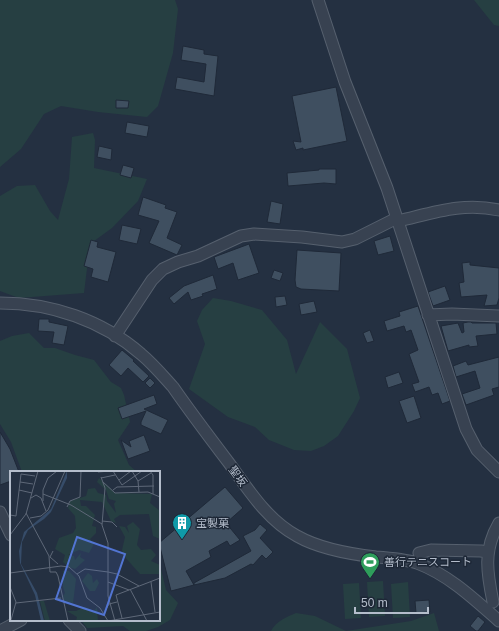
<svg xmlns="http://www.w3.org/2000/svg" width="499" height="631" font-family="Arial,'Noto Sans JP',sans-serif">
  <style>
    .green { fill: #263f42 }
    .building { fill: #3f4f60; stroke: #1f2938 }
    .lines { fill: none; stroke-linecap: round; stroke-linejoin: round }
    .minor-casing { stroke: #56606e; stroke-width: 13 }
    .minor { stroke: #384251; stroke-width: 11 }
    .labels { text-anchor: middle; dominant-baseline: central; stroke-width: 3; stroke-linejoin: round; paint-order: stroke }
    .street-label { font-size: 11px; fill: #b4bdcb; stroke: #1d2736 }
    .poi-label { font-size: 11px; fill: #b4bdcb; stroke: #1d2736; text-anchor: start }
    .inset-road { fill: none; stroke: #5e6878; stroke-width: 1 }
    .view { fill: #5275d3; fill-opacity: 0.15; stroke: #5275d3; stroke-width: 2 }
    .inset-edge { fill: none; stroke: #b4bdcb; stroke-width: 2 }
  </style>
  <rect width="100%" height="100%" fill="#243041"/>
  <path class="green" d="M0 0H175L178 9 173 53 158 106 147 117 98 112 61 106 44 114 21 149 0 167Z
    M474 0H499V26L494 25Z
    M93 133 95 140 94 168 147 179 138 201 112 228 90 244 84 293 19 298 0 291V196L17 186 35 185 50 211 58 220 69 179 72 137Z
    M213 298 231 301 262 310 287 340 296 374 320 322 347 349 360 398 354 411 338 436 324 446 311 451 294 450 269 440 255 427 228 417 189 389 205 344 197 321 202 310Z
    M29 333 44 348H55L75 355 94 360 111 382 121 388 124 395 130 422 118 440 129 465 137 472H22L11 442 0 424V341L12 336Z
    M159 561 166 590 178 603 170 620 158 627 146 631H130L123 626 87 628 81 620H159Z
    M383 581 385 616 369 617 367 582Z
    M408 582 410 617 393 618 391 584Z
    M359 583 361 618 345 619 343 584Z
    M296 613 315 616 346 631 411 621 434 613 439 631H271C276 621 287 617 296 613Z"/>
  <path class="building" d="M183 46 204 50V54L218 56 214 96 175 89 177 77 204 82 206 64 181 60Z
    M336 87 347 141 303 150V148L296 150 293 141 301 142 292 96Z
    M116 100 129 101 128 108H116Z
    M127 122 149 126 147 137 125 133Z
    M99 146 112 149 111 160 97 157Z
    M123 165 134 168 131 178 120 175Z
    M319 169H336V184L324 183 288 186 287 173 319 170Z
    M143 197 166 205 165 208 177 212 167 238 182 245 177 255 149 243 159 221 138 215Z
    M271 201 283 204 280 224 267 222Z
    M122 225 141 229 137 244 119 240Z
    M390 236 394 251 378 255 374 241Z
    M91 240 98 242 97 247 116 252 108 282 91 277 93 269 84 266Z
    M249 244 259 273 238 280 233 263 218 269 214 257Z
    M297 250 341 253 339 291 301 289 296 287 295 280Z
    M470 262V265L499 268V298L497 305 484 306 487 295 461 297 459 283 464 282 462 263Z
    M274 270 283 273 280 281 271 278Z
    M213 275 217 289 202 294 203 296 191 300 188 292 174 304 169 298 184 286Z
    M445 286 450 300 433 306 428 292Z
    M285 296 287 305 276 307 275 297Z
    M314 301 317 312 301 315 299 304Z
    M418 306 450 401 442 404 438 393 432 395 429 387 415 392 412 384 419 382 409 354 418 350 411 330 406 332 404 326 387 331 384 321 400 316 399 312Z
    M39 319H49V322L68 326 64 345 52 343 54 332 38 331Z
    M468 322H471L472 323H496L497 334 476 336 478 346 469 347V345L448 351 441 326 458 323 462 333 464 332 463 323Z
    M370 330 374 341 367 343 363 333Z
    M122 350 134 360 133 361 149 376 143 382 128 368 121 376 109 365Z
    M499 357V387L492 389 494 395 466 405 462 394 480 388 475 371 456 377 453 366 466 361 468 365Z
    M399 372 403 383 388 388 385 377Z
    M150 378 155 383 150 388 145 383Z
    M154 395 157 404 144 409 168 420 161 434 141 425V422L146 411 122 419 118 408Z
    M414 396 421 418 407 423 399 401Z
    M0 432 10 449 19 472H11V481L0 485Z
    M144 435 150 451 128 459 121 440 131 447 129 441Z
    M225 487 243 508 226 523 240 540 230 546 227 541 209 551 211 557 186 571 194 585 171 591 159 543Z
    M260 524 267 530 260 538 273 552 266 559 262 555 253 565 251 564 225 578 194 585V583L251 551 243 536 255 530Z
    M429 600 430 612 416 613 415 601Z
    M478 616 485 622 478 631H476L470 626Z"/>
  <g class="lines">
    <g class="minor-casing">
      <path id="minor" d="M318 0 345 82 387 188 466 429 477 450 499 472
        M398 221C433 213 462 202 499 210
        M0 303C51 303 102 320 141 354 153 364 163 376 173 387 191 413 210 438 229 463 248 489 267 520 297 536 320 549 349 554 376 557 390 558 404 559 417 563 449 575 474 599 499 621
        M428 315 452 314 499 316
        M115 336 152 280 163 269 178 262 198 256 241 236 254 234 302 237 342 242 355 239 397 218
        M0 512 11 535
        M419 553 431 550 481 551 487 552
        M493 602C487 573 483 550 499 523
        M69 620 80 631
        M0 631 21 620"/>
    </g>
    <use href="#minor" class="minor"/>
  </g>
  <defs>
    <g id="building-pin" transform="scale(1)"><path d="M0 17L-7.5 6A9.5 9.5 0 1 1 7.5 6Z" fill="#0f9aa8" stroke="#1d2736"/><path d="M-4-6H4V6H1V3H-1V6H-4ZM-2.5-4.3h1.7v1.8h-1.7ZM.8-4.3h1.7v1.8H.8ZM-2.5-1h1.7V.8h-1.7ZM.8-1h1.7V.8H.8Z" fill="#fff"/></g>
    <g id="stadium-pin" transform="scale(1)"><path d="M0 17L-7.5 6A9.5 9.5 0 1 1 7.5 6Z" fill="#2e9e5b" stroke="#1d2736"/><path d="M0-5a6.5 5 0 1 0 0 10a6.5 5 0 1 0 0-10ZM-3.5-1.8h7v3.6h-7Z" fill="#fff"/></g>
  </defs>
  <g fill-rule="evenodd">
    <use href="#building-pin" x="182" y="523"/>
    <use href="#stadium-pin" x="370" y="562"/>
  </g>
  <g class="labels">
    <g class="street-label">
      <text transform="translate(238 476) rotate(53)">聖坂</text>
    </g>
    <g class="poi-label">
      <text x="196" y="523">宝製菓</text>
      <text x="384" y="562">善行テニスコート</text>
    </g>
  </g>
  <g transform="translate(10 471)">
    <rect width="150" height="150" fill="#243041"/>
    <path d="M89 7 105 22 142 23 140 32 150 40V68L143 65 139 43 110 44 104 48 106 52 101 50 92 31 70 29 71 35H76L85 44 82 55 86 56V62L80 68 84 73 79 82 69 79 58 84 64 85 65 89 71 82 70 86 75 89 65 98 59 96 53 91 55 84 45 78 49 67 63 62 66 57 65 45 58 37 60 30 76 25 78 18 85 17 88 22 96 24 97 30 106 42 104 33 106 30 99 28 96 19 87 11ZM123 51 130 58 127 74 131 79 141 78 146 84 141 90 150 94V103H130L114 85 112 79 115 66 109 55 115 56 119 62 117 55ZM53 100H59L66 108 63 132 54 130 53 125 55 122 53 116ZM78 102 82 105 83 112 87 108 89 112 85 120H80L72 110ZM30 130H34L40 150H35ZM75 136 84 140 87 136 88 150H66L67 146 57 140H66Z" fill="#263f42"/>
    <path d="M57 0V7L41 41 34 48 18 59 12 71 11 93 27 122 34 150H31L25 124 10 92 9 80 14 61 41 38Z" fill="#364c69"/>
    <path class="inset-road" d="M103 0 112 14M122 0 128 10 129 21M140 0 143 4V23M88 1 100 0M0 6V33M91 6 95 17 92 54 98 72V125L105 150M91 7 105 4M109 9 121 0M128 10 141 2M10 11 23 13M93 11 105 22 138 21 150 26M112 14 132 0M9 19 22 22M103 19 107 16 144 15M33 23 61 34 92 53M21 27 26 24 31 27 36 40M33 30V19L38 7 47 0M57 36 60 30 70 26 71 0M16 42 39 85 40 101H46L48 105 58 150M0 44 6 45 11 3 25 5M20 47 31 45 38 39 55 0M92 50 102 51 107 56M0 64 16 43 28 0M43 80 40 86 48 93M98 101 107 103 129 115M0 102 51 95 59 96 69 105 77 127 90 137 98 150M67 103 75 98 98 101M98 111 119 119M141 111 145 141M0 116 6 131 1 149M120 118 137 150M6 132 51 127M95 140 99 133 107 131M112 147 106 124 150 107M98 150 150 141"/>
    <path class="view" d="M67 66 115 83 94 144 46 128Z"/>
    <rect width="150" height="150" class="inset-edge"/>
  </g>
  <path d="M355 607v6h73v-6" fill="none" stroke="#b4bdcb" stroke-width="2"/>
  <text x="361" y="607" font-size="12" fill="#b4bdcb" stroke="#1d2736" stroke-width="3" paint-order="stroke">50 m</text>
</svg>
